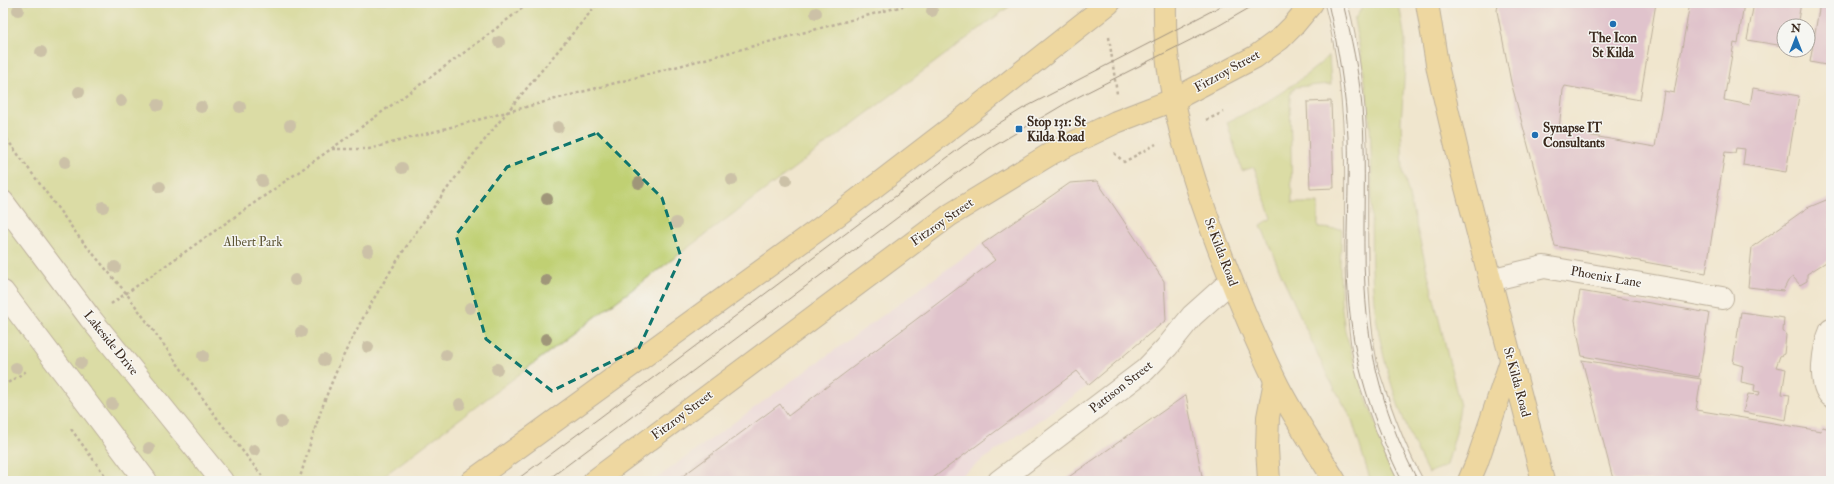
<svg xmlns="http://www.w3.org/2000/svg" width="1834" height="484" font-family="'IM FELL Double Pica',serif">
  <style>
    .built { fill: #ead1ec }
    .green { fill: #c0d073; stroke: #7e7d48 }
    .building { fill: #cc9ac9 }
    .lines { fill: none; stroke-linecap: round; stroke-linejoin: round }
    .minor-casing { stroke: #7a6c5c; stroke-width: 24 }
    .major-casing { stroke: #7a6c5c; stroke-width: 24 }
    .highway-casing { stroke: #7a6c5c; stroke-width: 24 }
    .path { stroke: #7a6c5c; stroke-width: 2.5; stroke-dasharray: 3 3; stroke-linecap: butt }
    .minor { stroke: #fff; stroke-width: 22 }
    .major { stroke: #ebc669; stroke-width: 22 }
    .highway { stroke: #ebc669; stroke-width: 22 }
    .tram { stroke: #3b2a1e; stroke-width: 1 }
    .tree { fill: #9f9679 }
    .marked { fill: none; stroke: #0f766e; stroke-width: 3; stroke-dasharray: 8 5; stroke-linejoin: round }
    .poi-dot { fill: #1f6fb2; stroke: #f6f6f2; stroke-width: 1.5 }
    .labels { text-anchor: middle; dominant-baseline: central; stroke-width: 3; stroke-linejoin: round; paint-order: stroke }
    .poi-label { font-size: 13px; font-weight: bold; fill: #3b2a1e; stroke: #f6f6f2; text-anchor: start }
    .street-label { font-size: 13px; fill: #3b2a1e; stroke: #f6f6f2 }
    .park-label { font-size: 13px; fill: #5c5433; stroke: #f6f6f2 }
  </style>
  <rect width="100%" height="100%" fill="#f6f6f2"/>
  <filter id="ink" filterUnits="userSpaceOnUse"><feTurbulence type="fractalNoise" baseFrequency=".025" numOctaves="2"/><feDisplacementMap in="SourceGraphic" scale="8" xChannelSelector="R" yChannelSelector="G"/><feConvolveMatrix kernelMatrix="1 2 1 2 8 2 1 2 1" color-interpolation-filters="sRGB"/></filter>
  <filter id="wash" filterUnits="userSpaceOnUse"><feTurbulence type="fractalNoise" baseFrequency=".012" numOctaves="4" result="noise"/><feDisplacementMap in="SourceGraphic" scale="16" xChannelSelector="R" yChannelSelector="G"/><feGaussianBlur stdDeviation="0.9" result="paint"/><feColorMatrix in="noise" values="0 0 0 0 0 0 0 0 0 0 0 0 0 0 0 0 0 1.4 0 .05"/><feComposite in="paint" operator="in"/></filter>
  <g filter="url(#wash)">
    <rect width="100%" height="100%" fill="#f0e6ce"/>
    <path class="built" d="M982 244 1089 385 953 481H653Z"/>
    <path class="green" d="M3 3H1014L377 481H3Z
      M1365 3H1399L1405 40V68L1401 122 1403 171 1460 406 1456 432 1447 465 1428 473C1400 419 1381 362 1374 301 1369 251 1373 199 1371 149 1370 105 1363 63 1354 20Z
      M1329 56 1331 84 1296 87 1292 90 1290 96 1292 203H1318V228L1342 229 1340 264 1341 301 1345 331 1369 406 1402 481H1371L1370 479 1351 417 1328 377 1281 274 1261 225 1272 218 1254 167 1242 171 1227 122C1265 105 1299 83 1329 56Z"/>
    <g id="blocks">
      <path class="building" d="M1498 3H1656L1640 100 1565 86 1563 90 1559 130 1655 147 1664 91 1674 93 1690 3H1744L1738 44 1734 43 1724 100 1750 105 1753 88 1799 96 1786 172 1743 165 1745 149 1736 148 1735 153 1725 152 1706 273 1555 246 1511 82 1497 11Z
        M1754 3H1801L1797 26H1784V46L1747 40Z
        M1820 3H1831V66L1810 62Z
        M1331 101 1334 188 1310 189 1307 102Z
        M1097 181 1164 281 1166 320 1089 385 1077 371 929 481H676L780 404 788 416 995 260 982 244 1070 183Z
        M1831 198V259L1807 274V281L1800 285 1793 277 1788 281 1783 291 1748 287 1752 247 1807 208Z
        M1580 291 1709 313 1699 377 1582 356 1575 320Z
        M1741 312 1784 318 1783 331 1786 335 1784 354 1780 356 1776 367 1786 369 1782 394 1790 395 1786 420 1743 412 1748 394 1759 395 1760 392 1754 391 1755 385 1741 382 1743 366 1733 363Z
        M1582 360 1701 379 1696 410 1821 431 1822 427 1831 429V481H1615L1613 479Z
        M1186 395 1203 481H1063Z"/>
    </g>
  </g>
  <g filter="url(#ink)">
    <use href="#blocks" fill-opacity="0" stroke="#7a6c5c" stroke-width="1"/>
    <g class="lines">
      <g class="minor-casing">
        <path id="minor" d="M1336 3C1350 55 1355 108 1356 161 1357 230 1353 298 1366 366 1368 376 1372 385 1375 395 1385 424 1396 454 1411 481
          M3 202 90 318 222 481
          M1490 280 1544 267 1722 298
          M3 292 146 481
          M1831 330C1824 346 1817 383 1831 396
          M999 481 1145 370 1167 347 1192 316 1231 281"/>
      </g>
      <g class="major-casing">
        <path id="major" d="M472 481 826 224 956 124 1109 3
          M594 481 950 215 1052 153 1116 122 1173 100 1255 57 1280 39 1293 26 1312 3
          M1269 481 1267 448 1268 417 1275 381
          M1469 481 1477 462 1511 361"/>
      </g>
      <g class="highway-casing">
        <path id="highway" d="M1165 3C1163 88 1189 170 1219 249 1236 293 1254 337 1275 380 1292 415 1315 448 1335 481
          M1427 3 1438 70 1464 180 1543 481"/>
      </g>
      <path class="path" d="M1109 37 1117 94
        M1206 120 1224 112
        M3 134 79 237 126 293 220 422 266 481
        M332 149H369L914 3
        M1114 153 1124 162 1156 144
        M111 304 331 149 472 47 529 3
        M3 386 28 370
        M71 429 109 481
        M299 481C311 440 323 400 341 361 404 228 504 116 598 3"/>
      <use href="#minor" class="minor"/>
      <use href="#major" class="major"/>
      <use href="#highway" class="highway"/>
      <path class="tram" d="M1328 3C1338 47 1346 92 1348 138 1350 201 1342 266 1352 329 1360 383 1378 432 1402 481
        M1343 3C1351 37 1359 71 1362 107 1367 167 1362 228 1365 288 1368 355 1386 421 1418 481
        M515 481 964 145 1022 109 1227 3
        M546 481 989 149 1068 102 1218 26 1258 3"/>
    </g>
    <g class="tree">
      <circle cx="18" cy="10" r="6"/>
      <circle cx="932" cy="11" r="6"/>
      <circle cx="816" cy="13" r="6"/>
      <circle cx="499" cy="42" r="6"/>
      <circle cx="41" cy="52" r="6"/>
      <circle cx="79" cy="92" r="6"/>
      <circle cx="121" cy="101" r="6"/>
      <circle cx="158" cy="105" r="6"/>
      <circle cx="201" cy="107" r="6"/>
      <circle cx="240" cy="107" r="6"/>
      <circle cx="290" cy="125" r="6"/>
      <circle cx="558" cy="127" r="6"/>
      <circle cx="65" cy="162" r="6"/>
      <circle cx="402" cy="168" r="6"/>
      <circle cx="732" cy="180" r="6"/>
      <circle cx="786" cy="180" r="6"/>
      <circle cx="262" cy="181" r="6"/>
      <circle cx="639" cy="183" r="6"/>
      <circle cx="160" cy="187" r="6"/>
      <circle cx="547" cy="199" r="6"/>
      <circle cx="103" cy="207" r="6"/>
      <circle cx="676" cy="223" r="6"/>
      <circle cx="368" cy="251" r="6"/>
      <circle cx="115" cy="267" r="6"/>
      <circle cx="295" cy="280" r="6"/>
      <circle cx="546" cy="280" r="6"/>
      <circle cx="470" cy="308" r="6"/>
      <circle cx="301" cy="332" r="6"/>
      <circle cx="546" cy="339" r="6"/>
      <circle cx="368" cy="347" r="6"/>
      <circle cx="446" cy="355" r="6"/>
      <circle cx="203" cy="356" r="6"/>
      <circle cx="324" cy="360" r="6"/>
      <circle cx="81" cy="363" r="6"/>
      <circle cx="16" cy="368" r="6"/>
      <circle cx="497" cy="369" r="6"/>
      <circle cx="112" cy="404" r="6"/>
      <circle cx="460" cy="404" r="6"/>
      <circle cx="281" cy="422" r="6"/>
      <circle cx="149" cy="448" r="6"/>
      <circle cx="254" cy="450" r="6"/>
    </g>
  </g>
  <path d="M0 0H1834V484H0ZM597 133 662 198 681 257 639 348 552 391 486 339 456 235 507 167Z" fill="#f0e6ce" fill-opacity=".55" fill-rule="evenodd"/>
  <path class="marked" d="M597 133 662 198 681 257 639 348 552 391 486 339 456 235 507 167Z"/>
  <g class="poi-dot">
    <circle cx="1613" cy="24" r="4"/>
    <rect x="1015" y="125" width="8" height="8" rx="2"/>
    <circle cx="1535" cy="135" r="4"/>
  </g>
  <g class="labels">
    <g class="poi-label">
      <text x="1613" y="38" text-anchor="middle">The Icon<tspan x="1613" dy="15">St Kilda</tspan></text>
      <text x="1027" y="122">Stop 131: St<tspan x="1027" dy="15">Kilda Road</tspan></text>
      <text x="1543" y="128">Synapse IT<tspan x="1543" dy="15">Consultants</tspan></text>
    </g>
    <g class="street-label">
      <text transform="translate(1227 71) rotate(-29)">Fitzroy Street</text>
      <text transform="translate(942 222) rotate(-35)">Fitzroy Street</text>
      <text transform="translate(1221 252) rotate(69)">St Kilda Road</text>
      <text transform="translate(1606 277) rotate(10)">Phoenix Lane</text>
      <text transform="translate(111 343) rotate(51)">Lakeside Drive</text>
      <text transform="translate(1517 382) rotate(75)">St Kilda Road</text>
      <text transform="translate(1121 387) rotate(-38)">Pattison Street</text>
      <text transform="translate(682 415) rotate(-37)">Fitzroy Street</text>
    </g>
    <g class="park-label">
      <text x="253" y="242">Albert Park</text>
    </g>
  </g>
  <rect width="1834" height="484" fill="none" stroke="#f6f6f2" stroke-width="16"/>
  <g transform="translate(1796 38)"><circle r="19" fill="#f6f6f2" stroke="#aba49d"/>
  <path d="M0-3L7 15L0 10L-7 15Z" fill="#1f6fb2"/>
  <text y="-6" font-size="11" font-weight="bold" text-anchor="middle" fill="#3b2a1e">N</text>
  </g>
</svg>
